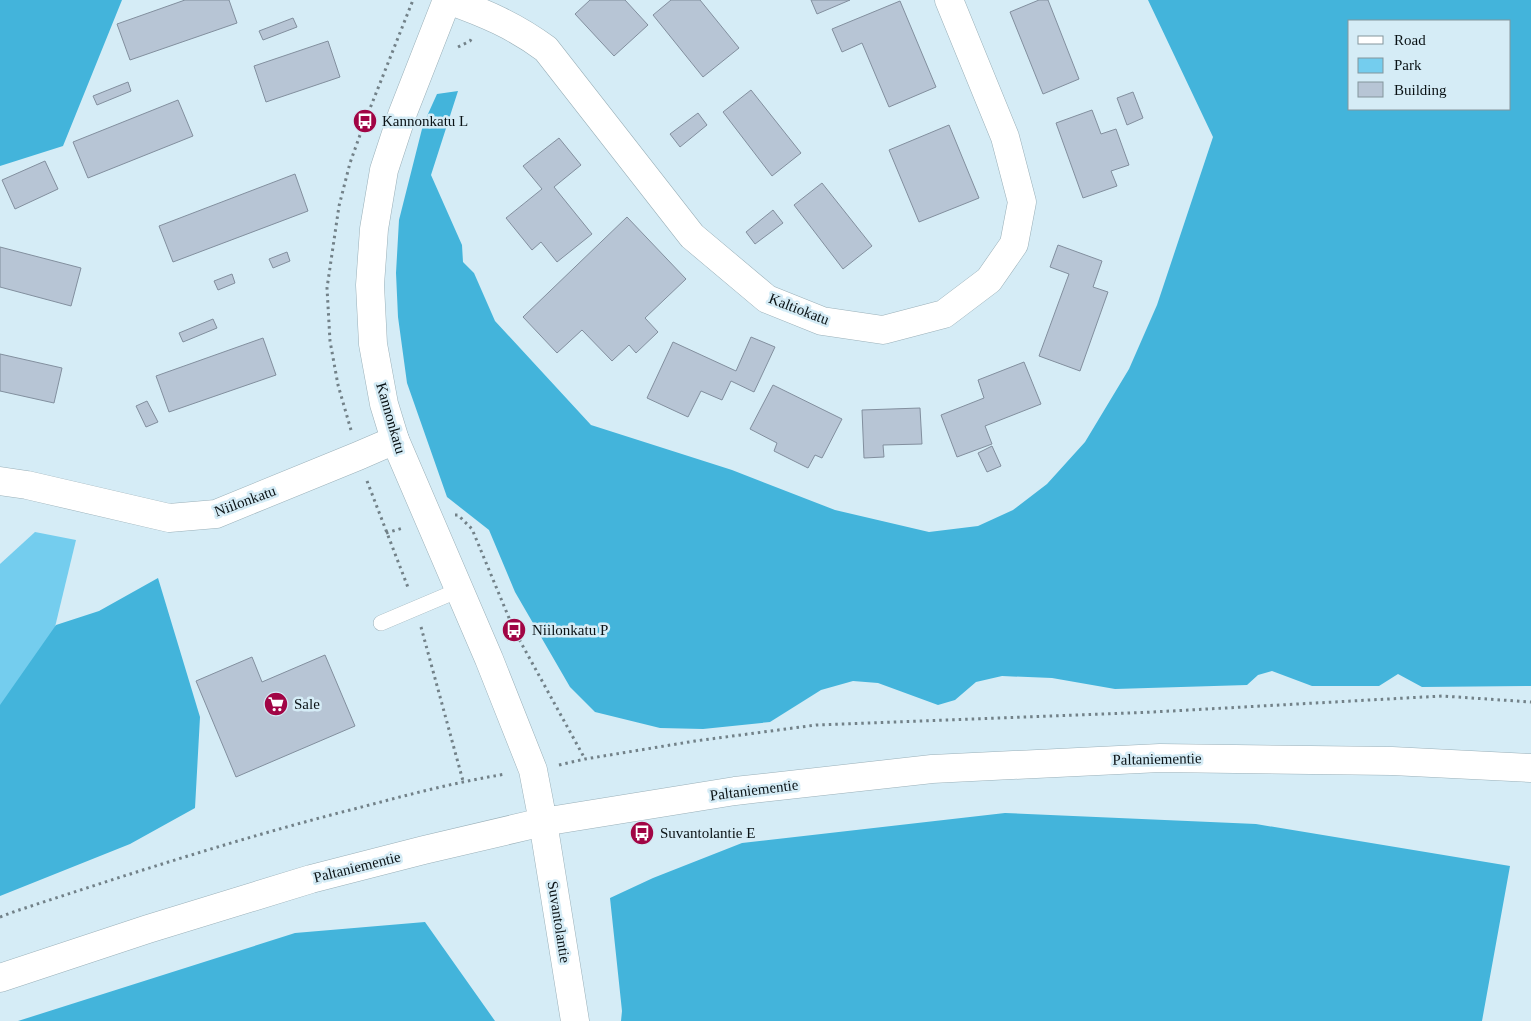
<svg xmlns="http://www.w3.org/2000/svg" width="1531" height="1021" font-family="'Times New Roman',serif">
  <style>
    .green { fill: #74cdee }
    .forest { fill: #43b4db; fill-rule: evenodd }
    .building { fill: #b7c5d5; stroke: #828f9e }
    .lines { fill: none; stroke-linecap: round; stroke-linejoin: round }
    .lane-casing { stroke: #9ab0b9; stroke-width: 16 }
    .street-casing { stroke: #9ab0b9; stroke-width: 29 }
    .secondary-casing { stroke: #9ab0b9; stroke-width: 29 }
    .path { stroke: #728188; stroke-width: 3; stroke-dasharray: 2.5 4; stroke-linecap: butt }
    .lane { stroke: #fff; stroke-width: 15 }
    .street { stroke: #fff; stroke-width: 28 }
    .secondary { stroke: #fff; stroke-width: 28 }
    .labels { text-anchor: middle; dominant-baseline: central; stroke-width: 5; stroke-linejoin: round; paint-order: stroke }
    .poi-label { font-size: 15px; fill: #0a1215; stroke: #d5ecf6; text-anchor: start }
    .street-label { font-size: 15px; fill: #0a1215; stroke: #d5ecf6 }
  </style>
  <rect width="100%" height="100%" fill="#d5ecf6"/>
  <path class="green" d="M35 532 76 540 28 739 0 744V564Z"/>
  <path class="forest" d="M0 0H122L63 146 0 166Z
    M1148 0H1531V686L1422 687 1398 674 1379 686H1312L1272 671 1258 675 1247 685 1115 689 1052 678 1002 676 976 682 955 700 938 705 878 683 853 681 821 690 770 722 703 729 660 728 595 712 570 687 515 592 489 530 447 497 407 383 398 317 396 273 399 220 423 125 437 94 458 91 431 175 462 245 463 262 474 273 495 321 591 425 732 470 835 510 929 532 978 526 1013 510 1047 484 1085 442 1129 369 1157 305 1213 137ZM1350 21H1510V109H1350Z
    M158 578 200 717 195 808 130 844 0 896V705L56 625 99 611Z
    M1005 813 1256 824 1510 866 1482 1021H621L622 1011 610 898 653 878 742 843Z
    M425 922 495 1021H18L295 933Z"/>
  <path class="building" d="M185 0H229L237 23 130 60 117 24Z
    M590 0H625L648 25 614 56 575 14Z
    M671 0H700L739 48 703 77 653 15Z
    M811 0H850L817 14Z
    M1039 0H1048L1079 79 1043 94 1010 12Z
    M900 1 936 87 889 107 862 43 842 52 832 29Z
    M293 18 297 27 263 40 259 31Z
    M328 41 340 77 266 102 254 66Z
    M128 82 131 91 97 105 93 96Z
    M751 90 801 153 772 176 723 112Z
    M1133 92 1143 118 1127 125 1117 98Z
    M178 100 193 136 88 178 73 142Z
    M1092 110 1101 134 1116 129 1129 165 1111 171 1117 186 1083 198 1056 123Z
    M698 113 707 125 680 147 670 134Z
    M949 125 979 198 919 222 889 150Z
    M559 138 581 165 554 187 592 234 557 262 541 242 532 250 506 218 542 189 523 166Z
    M45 161 58 189 15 209 2 180Z
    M295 174 308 211 173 262 159 226Z
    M822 183 872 246 843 269 794 205Z
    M773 210 783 223 755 244 746 232Z
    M627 217 686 279 645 318 658 332 636 353 629 345 612 361 582 330 557 353 523 317Z
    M1058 245 1102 261 1093 287 1108 292 1080 371 1039 356 1069 274 1050 267Z
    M0 247 81 268 71 306 0 287Z
    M287 252 290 261 273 268 269 259Z
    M232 274 235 283 218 290 214 281Z
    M213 319 217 328 183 342 179 333Z
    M751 337 775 347 754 392 731 381 722 400 701 391 688 417 647 398 673 342 736 371Z
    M263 338 276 375 169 412 156 376Z
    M0 354 62 368 54 403 0 391Z
    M1024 362 1041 404 985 426 992 444 957 457 941 415 984 398 978 380Z
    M773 385 842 419 822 458 815 455 808 468 774 451 777 443 750 429Z
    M147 401 158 422 146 427 136 406Z
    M920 408 922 444 883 445 884 457 864 458 862 410Z
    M992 446 1001 466 987 472 978 453Z
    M325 655 355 726 236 777 196 681 252 657 262 682Z"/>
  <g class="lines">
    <g class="lane-casing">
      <path id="lane" d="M381 623 459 590"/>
    </g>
    <g class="street-casing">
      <path id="street" d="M448 0C485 13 515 26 546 49L692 236 767 299 822 321 883 330 944 314 989 280 1014 244 1022 202 1005 137 949 0
        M0 481 27 485 169 518 216 514 358 456 395 440
        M543 822 575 1021"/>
    </g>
    <g class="secondary-casing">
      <path id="secondary" d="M447 0 402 115 384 170 374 229 370 285 373 344 384 404 395 440 489 659 533 770 543 822
        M0 978 148 929 311 879 424 850 543 822 735 791 932 769 1160 758 1392 761 1531 768"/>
    </g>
    <path class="path" d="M458 47 470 41 473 36
      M351 430 338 385 330 341 327 288 339 206 350 163 365 121 413 0
      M367 481 409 590
      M455 515H458L472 529 514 630 585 759
      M386 533 403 528
      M421 627 463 781
      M559 765 585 759 695 741 816 725 1153 712 1442 696 1531 702
      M0 917 16 911C129 874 243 837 358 808 407 795 456 782 506 774"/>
    <use href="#lane" class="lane"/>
    <use href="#street" class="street"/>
    <use href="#secondary" class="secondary"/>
  </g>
  <defs>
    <g id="bus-disc" transform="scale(1.25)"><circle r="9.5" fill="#a10545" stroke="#d5ecf6"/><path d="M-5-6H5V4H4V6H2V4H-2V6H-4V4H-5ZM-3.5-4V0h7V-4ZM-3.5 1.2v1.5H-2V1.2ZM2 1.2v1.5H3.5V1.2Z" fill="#fff"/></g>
    <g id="supermarket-disc" transform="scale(1.25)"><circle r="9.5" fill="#a10545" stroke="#d5ecf6"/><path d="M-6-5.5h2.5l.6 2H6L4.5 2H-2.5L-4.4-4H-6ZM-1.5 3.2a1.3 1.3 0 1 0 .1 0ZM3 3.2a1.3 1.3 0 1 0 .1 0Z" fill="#fff"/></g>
  </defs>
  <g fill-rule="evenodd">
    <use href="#bus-disc" x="365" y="121"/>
    <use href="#bus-disc" x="514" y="630"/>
    <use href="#supermarket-disc" x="276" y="704"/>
    <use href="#bus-disc" x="642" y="833"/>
  </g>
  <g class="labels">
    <g class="poi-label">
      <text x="382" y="121">Kannonkatu L</text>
      <text x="532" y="630">Niilonkatu P</text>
      <text x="294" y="704">Sale</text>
      <text x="660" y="833">Suvantolantie E</text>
    </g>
    <g class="street-label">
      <text transform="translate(799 309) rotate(21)">Kaltiokatu</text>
      <text transform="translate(391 418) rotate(74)">Kannonkatu</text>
      <text transform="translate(245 501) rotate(-20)">Niilonkatu</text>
      <text transform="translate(1157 759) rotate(-1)">Paltaniementie</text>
      <text transform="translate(754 790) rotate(-7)">Paltaniementie</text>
      <text transform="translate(357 867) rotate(-14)">Paltaniementie</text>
      <text transform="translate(559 922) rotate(81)">Suvantolantie</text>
    </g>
  </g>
  <rect x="1348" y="20" width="162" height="90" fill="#d5ecf6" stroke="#84959c"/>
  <rect x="1358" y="36" width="25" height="8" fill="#ffffff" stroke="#84959c"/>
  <text x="1394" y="45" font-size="15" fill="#0a1215">Road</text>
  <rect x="1358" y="58" width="25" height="15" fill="#74cdee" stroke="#84959c"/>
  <text x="1394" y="70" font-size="15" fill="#0a1215">Park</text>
  <rect x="1358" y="82" width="25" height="15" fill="#b7c5d5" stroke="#84959c"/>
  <text x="1394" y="95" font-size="15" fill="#0a1215">Building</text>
</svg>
